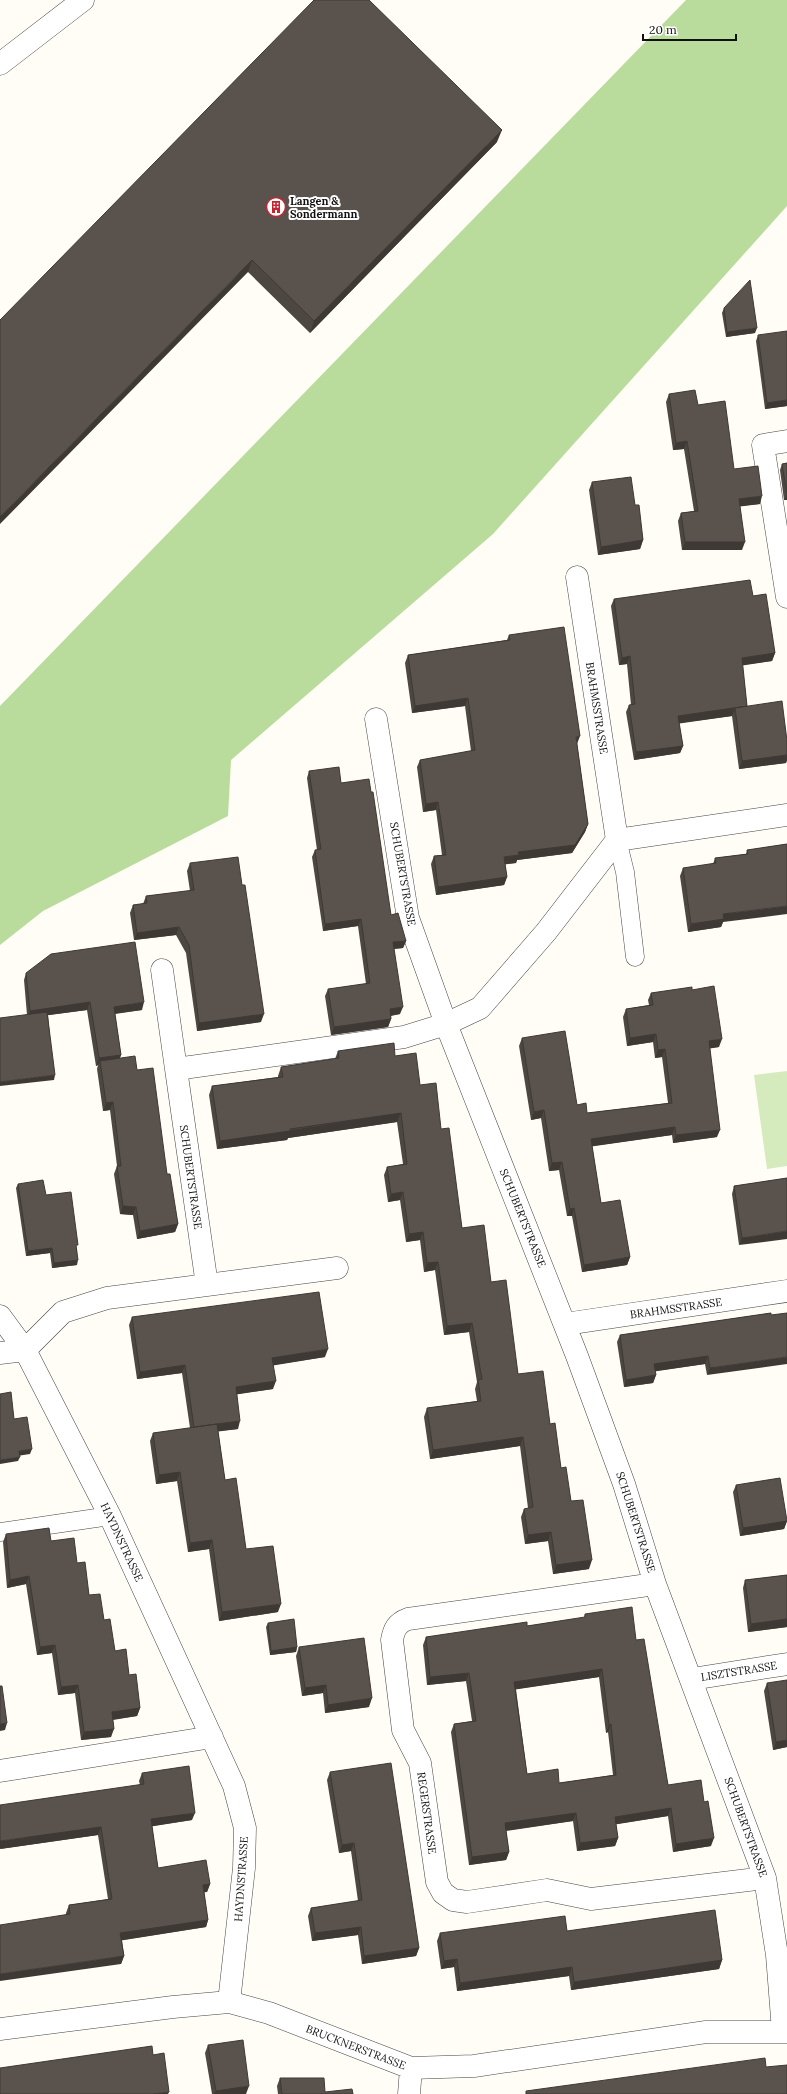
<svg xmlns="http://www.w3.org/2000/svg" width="787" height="2094" font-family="Lora,serif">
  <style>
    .green { fill: #d5ebbd }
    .forest { fill: #b9dc9c }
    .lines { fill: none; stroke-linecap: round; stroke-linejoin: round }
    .lane-casing { stroke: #444; stroke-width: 19 }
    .street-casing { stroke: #444; stroke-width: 23 }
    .lane { stroke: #fff; stroke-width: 18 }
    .street { stroke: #fff; stroke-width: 22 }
    .wall { fill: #4d4742; fill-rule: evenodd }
    .shaded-wall { fill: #3f3936 }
    .building { fill: #5a524d; stroke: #3f3936; fill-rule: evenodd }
    .labels { text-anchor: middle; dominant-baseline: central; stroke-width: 4; stroke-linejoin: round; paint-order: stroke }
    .poi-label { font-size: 11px; font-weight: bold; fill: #111; stroke: #fff; text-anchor: start }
    .street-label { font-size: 11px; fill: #111; stroke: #fff }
  </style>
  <rect width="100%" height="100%" fill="#fffdf5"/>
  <path class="green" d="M787 1071V1166L767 1169 754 1075Z"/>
  <path class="forest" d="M686 0H787V206L493 534 231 760 228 816 43 911 0 945V706Z"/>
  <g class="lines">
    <g class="lane-casing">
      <path id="lane" d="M617 840 625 872 635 957
        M0 1532 110 1516"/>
    </g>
    <g class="street-casing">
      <path id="street" d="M0 64 83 0
        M787 441 763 445 787 597
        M577 577 617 840
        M376 719 408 918 446 1024 577 1356 624 1484 655 1584 765 1878 777 1955 783 2031
        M162 970 176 1069
        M207 1285 176 1069 404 1037 446 1024 480 1008 546 932 617 840 787 815
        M0 1316 25 1350 0 1353
        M565 1324 787 1291
        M655 1584 408 1619C397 1623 394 1629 392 1640L403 1730 420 1763 437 1882 443 1893 453 1900 467 1902 547 1890 591 1899 765 1878
        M692 1679 787 1664
        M0 1771 212 1737
        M229 2002 244 1868 245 1828 234 1786 110 1516 25 1350 63 1312 107 1298 337 1268
        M0 2029 173 2007 229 2002 269 2013 411 2068 474 2066 706 2032H787
        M409 2094 411 2068"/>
    </g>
    <use href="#lane" class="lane"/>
    <use href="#street" class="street"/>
  </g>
  <path class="wall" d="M497 142 310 333 248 272 0 320Z
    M724 308 755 333 726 337 722 313Z
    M758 335 787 406 765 409 756 341Z
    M669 394 698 405 734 469 760 504 740 506 742 550H682L678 521 681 513 694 511 684 449 673 450 666 402Z
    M787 463V500H784L780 470 782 464Z
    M592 482 635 505 643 540 640 549 598 555 589 490Z
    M753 596 775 653 772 661 742 665 747 706 787 741V760L786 763 739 769 732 716 679 723 683 746 680 753 634 760 626 712 629 705H631L627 664 619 665 611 606 614 599Z
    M509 635 577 744 588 824 585 832 572 853 517 860 516 863 505 864 507 877 504 885 436 895 431 864 434 856 442 855 436 810 423 812 417 767 420 760 471 751 465 706 412 713 405 663 408 655 507 640Z
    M309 771 341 783 391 915 406 941 403 948 394 949 400 1014 391 1016V1019L388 1027 331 1035 325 996 328 989 366 984 358 926 323 931 312 857 315 850H317L307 778Z
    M787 844 723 922 721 927 688 932 680 876 683 868 713 864 715 858 746 854 747 850Z
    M190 863 261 1022 197 1031 186 953 176 935 134 940 130 913 133 905 143 904 146 896 190 891 187 871Z
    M26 973 142 1010 115 1014 121 1055 120 1058 137 1070 167 1174 178 1224 175 1232 137 1239 133 1215 120 1214 114 1174 117 1166 110 1110 103 1111 97 1069 98 1065 96 1066 87 1010 48 1015 54 1080 27 1015 24 980Z
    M692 990 719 1047 710 1048 717 1137 673 1143 672 1135 592 1146 601 1203 630 1257 627 1265 582 1272 572 1216H567L559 1170 549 1171 541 1118 531 1120 519 1046 522 1038 577 1105 587 1113 668 1103 662 1057 655 1058 653 1042 627 1046 623 1017 626 1009 649 1005 648 1000 651 993Z
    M338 1051 395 1056 420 1085 441 1129 462 1228 491 1282 518 1374 550 1424 561 1468 571 1501 589 1569 553 1574 548 1541 525 1544 521 1517 524 1509 528 1508 520 1446 430 1459 424 1417 427 1408 477 1401 475 1389 477 1382 469 1332 444 1335 435 1270 424 1272 420 1240 406 1242 400 1200 388 1202 384 1175 387 1167 403 1164 397 1122 288 1138 287 1140 217 1149 209 1095 212 1086 278 1077V1076L281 1067 335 1059Z
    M787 1178 739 1245 732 1194 734 1186Z
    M18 1184 46 1195 77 1249V1265L52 1268 50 1253 26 1256 16 1188Z
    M771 1313 707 1375 705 1364 655 1371 656 1375 653 1383 624 1387 617 1342 620 1335Z
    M132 1317 325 1357 273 1365V1389L237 1394 238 1429 218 1431 225 1480 246 1549 278 1612 219 1621 209 1549 188 1552 177 1481 156 1484 150 1441 153 1433 190 1428 182 1373 137 1379 129 1325Z
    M736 1485 787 1521 784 1529 740 1536 733 1492Z
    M6 1534 51 1541 77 1563 89 1595 104 1620 115 1651 129 1675 140 1708 137 1716 113 1720 111 1737 81 1740 75 1693 58 1695 52 1653 37 1655 26 1584 7 1588 3 1542Z
    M787 1575V1627L748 1632 743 1588 745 1580Z
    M585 1614 636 1640 668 1785 711 1846 673 1852 668 1816 616 1824 618 1838 615 1846 577 1851 573 1821 506 1831 509 1852 506 1860 469 1865 451 1732 454 1724 472 1721 466 1681 427 1685 423 1645 426 1637 527 1626 584 1618ZM599 1677 606 1733 608 1732 613 1775 559 1783 527 1774 516 1689Z
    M268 1623 297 1647 296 1652 270 1655 266 1627Z
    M299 1647 369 1707 325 1713 323 1693 302 1696 296 1656Z
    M767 1683 787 1747 773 1750 764 1691Z
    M330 1772 419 1948 416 1956 362 1964 358 1935 312 1941 308 1916 311 1908 358 1901 351 1851 339 1853 327 1780Z
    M142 1773 192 1820 152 1826 158 1868 210 1884 207 1892H204L208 1920 206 1927 122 1940 124 1956 121 1964 66 1915V1913L69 1905 108 1899 98 1835 0 1849 140 1785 139 1781Z
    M567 1931 722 1960 719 1969 571 1990 569 1976 457 1991 454 1967 441 1969 437 1941 440 1933Z
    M208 2045 246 2094H212L205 2053Z
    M280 2078 325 2092 353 2094H278L277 2086Z"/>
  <path class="shaded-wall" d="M502 130 497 142 310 333 314 321Z
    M252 260 248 272 0 524V517Z
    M757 328 755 333 726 337 727 332Z
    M787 400V406L765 409 767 403Z
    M687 441 684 449 673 450 676 443Z
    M787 494V500H784Z
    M762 496 760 504 736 507 739 499Z
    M643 540 640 549 598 555 601 547Z
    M685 542H745L742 550H682Z
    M775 653 772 661 739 666 742 658Z
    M630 656 627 664 619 665 622 658Z
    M468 698 465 706 412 713 415 706Z
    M735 708 732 716 676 724 678 716Z
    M580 736 577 744 576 737Z
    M683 746 680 753 634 760 636 752Z
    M787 755V760L786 763 739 769 742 761Z
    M438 802 436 810 423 812 426 804Z
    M588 824 585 832 572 853 517 860 516 863 501 865 504 857 518 852Z
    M507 877 504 885 436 895 438 887Z
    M787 906V914L723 922 721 927 688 932 691 924 723 914Z
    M361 919 358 926 323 931 325 924Z
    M179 927 176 935 134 940 137 933Z
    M406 941 403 948 391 949 393 942Z
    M90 1002 87 1010 27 1018 30 1011Z
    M144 1002 142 1010 111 1014 114 1007Z
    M403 1007 400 1014 387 1016 390 1009Z
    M264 1014 261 1022 197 1031 199 1023Z
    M391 1019 388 1027 331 1035 334 1027Z
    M656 1034 653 1042 627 1046 630 1038Z
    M722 1039 719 1047 707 1049 709 1041Z
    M665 1049 662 1057 655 1058 658 1050Z
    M121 1055 118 1062 100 1061 98 1065 96 1066 99 1058Z
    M55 1075 54 1080 0 1086V1082Z
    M113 1102 110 1110 103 1111 106 1103Z
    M544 1110 541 1118 531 1120 534 1112Z
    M401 1113 397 1122 288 1138 287 1140 217 1149 220 1141Z
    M675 1127 672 1135 588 1147 591 1139Z
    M720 1130 717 1137 673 1143 676 1135Z
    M562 1162 559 1170 549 1171 552 1163Z
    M403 1192 400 1200 388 1202 391 1194Z
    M123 1206 136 1207 133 1215 120 1214Z
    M574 1208 572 1216H567L570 1209Z
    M178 1224 175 1232 137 1239 140 1231Z
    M787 1231V1239L739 1245 742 1238Z
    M423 1232 420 1240 406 1242 409 1234Z
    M52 1248 50 1253 26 1256 28 1251Z
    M630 1257 627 1265 582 1272 584 1265Z
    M78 1260 77 1265 52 1268 54 1263Z
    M438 1262 435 1270 424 1272 427 1263Z
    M472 1323 469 1332 444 1335 447 1326Z
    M328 1349 325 1357 270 1366 272 1358Z
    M708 1356 705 1364 651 1372 654 1364Z
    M787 1357V1364L707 1375 710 1368Z
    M185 1365 182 1373 137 1379 140 1372Z
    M656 1375 653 1383 624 1387 626 1380Z
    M276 1381 273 1389 233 1395 236 1387Z
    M240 1421 238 1429 191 1435 194 1427Z
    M523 1437 520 1446 430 1459 433 1450Z
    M32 1449 30 1454 17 1456 19 1451Z
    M20 1457 18 1461 0 1464V1460Z
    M180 1472 177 1481 156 1484 159 1475Z
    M787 1521 784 1529 740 1536 743 1528Z
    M551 1532 548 1541 525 1544 528 1535Z
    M212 1540 209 1549 188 1552 190 1543Z
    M592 1560 589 1569 553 1574 556 1565Z
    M29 1576 26 1584 7 1588 10 1580Z
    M281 1604 278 1612 219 1621 222 1612Z
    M787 1619V1627L748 1632 751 1624Z
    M55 1645 52 1653 37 1655 40 1647Z
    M297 1647 296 1652 270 1655 271 1651Z
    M602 1669 599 1677 512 1690 514 1682Z
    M469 1673 466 1681 427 1685 430 1677Z
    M78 1685 75 1693 58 1695 61 1687Z
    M326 1685 323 1693 302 1696 305 1688Z
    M372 1698 369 1707 325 1713 328 1705Z
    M140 1708 137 1716 109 1720 112 1712Z
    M7 1723 5 1730 0 1731V1724Z
    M611 1724 608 1732 606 1733 609 1725Z
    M114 1729 111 1737 81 1740 84 1732Z
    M787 1740V1747L773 1750 776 1742Z
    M671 1808 668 1816 612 1825 615 1817Z
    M195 1813 192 1820 148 1827 151 1819Z
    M576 1813 573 1821 502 1831 505 1823Z
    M101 1827 98 1835 0 1849V1841Z
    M618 1838 615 1846 577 1851 580 1843Z
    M714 1838 711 1846 673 1852 676 1844Z
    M354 1843 351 1851 339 1853 342 1845Z
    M509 1852 506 1860 469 1865 472 1857Z
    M210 1884 207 1892 200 1893 203 1885Z
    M208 1920 206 1927 118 1941 120 1933Z
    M361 1927 358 1935 312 1941 315 1933Z
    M419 1948 416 1956 362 1964 364 1956Z
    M124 1956 121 1964 0 1981V1974Z
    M457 1959 454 1967 441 1969 444 1961Z
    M722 1960 719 1969 571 1990 574 1982Z
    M572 1967 569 1976 457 1991 460 1983Z
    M249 2086 246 2094H214L216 2091Z
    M169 2092 168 2094H151Z"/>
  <path class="building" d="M314 0H369L502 130 314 321 252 260 0 517V320Z
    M750 280 757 328 727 332 724 308Z
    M787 331V400L767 403 758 335Z
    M695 390 698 405 725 401 734 469 758 466 762 496 739 499 745 542H685L681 513 698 511 687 441 676 443 669 394Z
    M787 463V494L782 464Z
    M631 477 635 505H639L643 540 601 547 592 482Z
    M750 580 753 596 766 594 775 653 742 658 747 706 678 716 683 746 636 752 629 705 635 704 630 656 622 658 614 599Z
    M564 627 580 736 576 737 588 824 575 845 518 852 519 855 504 857 507 877 438 887 434 856 446 855 438 802 426 804 420 760 475 750 468 698 415 706 408 655 510 640 509 635Z
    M782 701 787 741V755L742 761 735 708Z
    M339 767 341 783 369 779 371 792H373L391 915 398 913 406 941 393 942 403 1007 390 1009 391 1019 334 1027 328 989 370 983 361 919 325 924 315 850 321 849 309 771Z
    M787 844V906L723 914 724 919 691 924 683 868 716 863 715 858 748 854 747 850Z
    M238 857 242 885H245L264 1014 199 1023 189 945 179 927 137 933 133 905 147 903 146 896 194 890 190 863Z
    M135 942 144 1002 114 1007 121 1055 99 1058 90 1002 30 1011 26 973 51 954Z
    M714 986 722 1039 709 1041 720 1130 676 1135 675 1127 591 1139 601 1203 620 1200 630 1257 584 1265 574 1208 570 1209 562 1162 552 1163 544 1110 534 1112 522 1038 565 1031 577 1105 586 1103 587 1113 672 1103 665 1049 658 1050 656 1034 630 1038 626 1009 653 1005 651 993 692 987V990Z
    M47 1012 55 1075 0 1082V1018Z
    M394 1043 395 1056 416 1053 420 1085 436 1083 441 1129 449 1128 462 1228 484 1225 491 1282 506 1280 518 1374 543 1371 550 1424 555 1423 561 1468 566 1467 571 1501 583 1500 592 1560 556 1565 551 1532 528 1535 524 1509 533 1507 523 1437 433 1450 427 1408 481 1401 478 1380 482 1379 472 1323 447 1326 438 1262 427 1263 423 1232 409 1234 403 1192 391 1194 387 1167 407 1164 401 1113 290 1129V1131L220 1141 212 1086 283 1077 281 1067 339 1058 338 1051Z
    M135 1056 137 1070 153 1068 167 1174H170L178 1224 140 1231 136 1207 123 1206 117 1166H121L113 1102 106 1103 100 1061Z
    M787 1178V1231L742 1238 734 1186Z
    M43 1180 46 1195 71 1192 78 1245H76L78 1260 54 1263 52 1248 28 1251 18 1184Z
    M319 1292 328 1349 272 1358 276 1381 236 1387 240 1421 194 1427 185 1365 140 1372 132 1317Z
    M771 1313V1315L787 1313V1357L710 1368 708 1356 654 1364 656 1375 626 1380 620 1335Z
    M11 1392 14 1419 27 1417 32 1449 19 1451 20 1457 0 1460V1394Z
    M217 1424 225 1480 236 1478 246 1549 273 1546 281 1604 222 1612 212 1540 190 1543 180 1472 159 1475 153 1433Z
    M780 1478 787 1521 743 1528 736 1485Z
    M49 1528 51 1541 74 1538 77 1563 85 1562 89 1595 100 1594 104 1620 110 1619 115 1651 126 1649 129 1675 136 1674 140 1708 112 1712 114 1729 84 1732 78 1685 61 1687 55 1645 40 1647 29 1576 10 1580 6 1534Z
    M787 1575V1619L751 1624 745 1580Z
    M632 1607 636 1640 644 1639 668 1785 701 1780 704 1802 708 1801 714 1838 676 1844 671 1808 615 1817 618 1838 580 1843 576 1813 505 1823 509 1852 472 1857 454 1724 476 1721 469 1673 430 1677 426 1637 527 1622V1626L585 1617V1614ZM602 1669 609 1725 611 1724 616 1775 559 1783 558 1769 527 1774 514 1682Z
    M294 1619 297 1647 271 1651 268 1623Z
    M364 1638 372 1698 328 1705 326 1685 305 1688 299 1647Z
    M787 1680V1740L776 1742 767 1683Z
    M0 1686H2L7 1723 0 1724Z
    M391 1763 419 1948 364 1956 361 1927 315 1933 311 1908 362 1900 354 1843 342 1845 330 1772Z
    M189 1766 195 1813 151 1819 158 1868 206 1860 210 1884 203 1885 208 1920 120 1933 124 1956 0 1974V1925L70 1914 69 1905 112 1899 101 1827 0 1841V1805L144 1784 142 1773Z
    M715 1910 722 1960 574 1982 572 1967 460 1983 457 1959 444 1961 440 1933 565 1916 567 1931Z
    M243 2040 249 2086 216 2091 208 2045Z
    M152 2046 153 2055 164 2053 169 2092 151 2094H0V2068Z
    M765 2058 766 2067 787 2065V2094H526V2091Z
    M280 2078H324L325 2092 352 2089 353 2094H282Z"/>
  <defs>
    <g id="building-ring" transform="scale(1)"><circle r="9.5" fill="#fff" stroke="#c4262e" stroke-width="1.5"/><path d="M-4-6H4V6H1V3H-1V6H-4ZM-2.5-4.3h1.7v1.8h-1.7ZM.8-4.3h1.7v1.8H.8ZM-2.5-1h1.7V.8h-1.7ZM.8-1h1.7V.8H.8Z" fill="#c4262e"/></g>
  </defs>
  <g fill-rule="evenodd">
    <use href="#building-ring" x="276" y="207"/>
  </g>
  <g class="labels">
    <g class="poi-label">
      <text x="290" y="201">Langen &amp;<tspan x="290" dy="13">Sondermann</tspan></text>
    </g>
    <g class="street-label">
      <text transform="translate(597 708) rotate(81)">BRAHMSSTRASSE</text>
      <text transform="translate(403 874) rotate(80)">SCHUBERTSTRASSE</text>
      <text transform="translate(191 1177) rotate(82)">SCHUBERTSTRASSE</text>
      <text transform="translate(523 1218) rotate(68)">SCHUBERTSTRASSE</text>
      <text transform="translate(676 1308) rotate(-8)">BRAHMSSTRASSE</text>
      <text transform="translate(636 1522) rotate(72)">SCHUBERTSTRASSE</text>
      <text transform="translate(122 1542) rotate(65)">HAYDNSTRASSE</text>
      <text transform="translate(739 1671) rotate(-9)">LISZTSTRASSE</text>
      <text transform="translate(427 1813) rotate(82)">REGERSTRASSE</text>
      <text transform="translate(746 1827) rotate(70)">SCHUBERTSTRASSE</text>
      <text transform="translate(241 1879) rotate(-86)">HAYDNSTRASSE</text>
      <text transform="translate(356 2047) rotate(21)">BRUCKNERSTRASSE</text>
    </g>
  </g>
  <path d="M643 34v6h93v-6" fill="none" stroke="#111111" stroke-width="2"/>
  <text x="649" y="34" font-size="12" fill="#111111" stroke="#ffffff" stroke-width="3" paint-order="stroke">20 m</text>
</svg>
